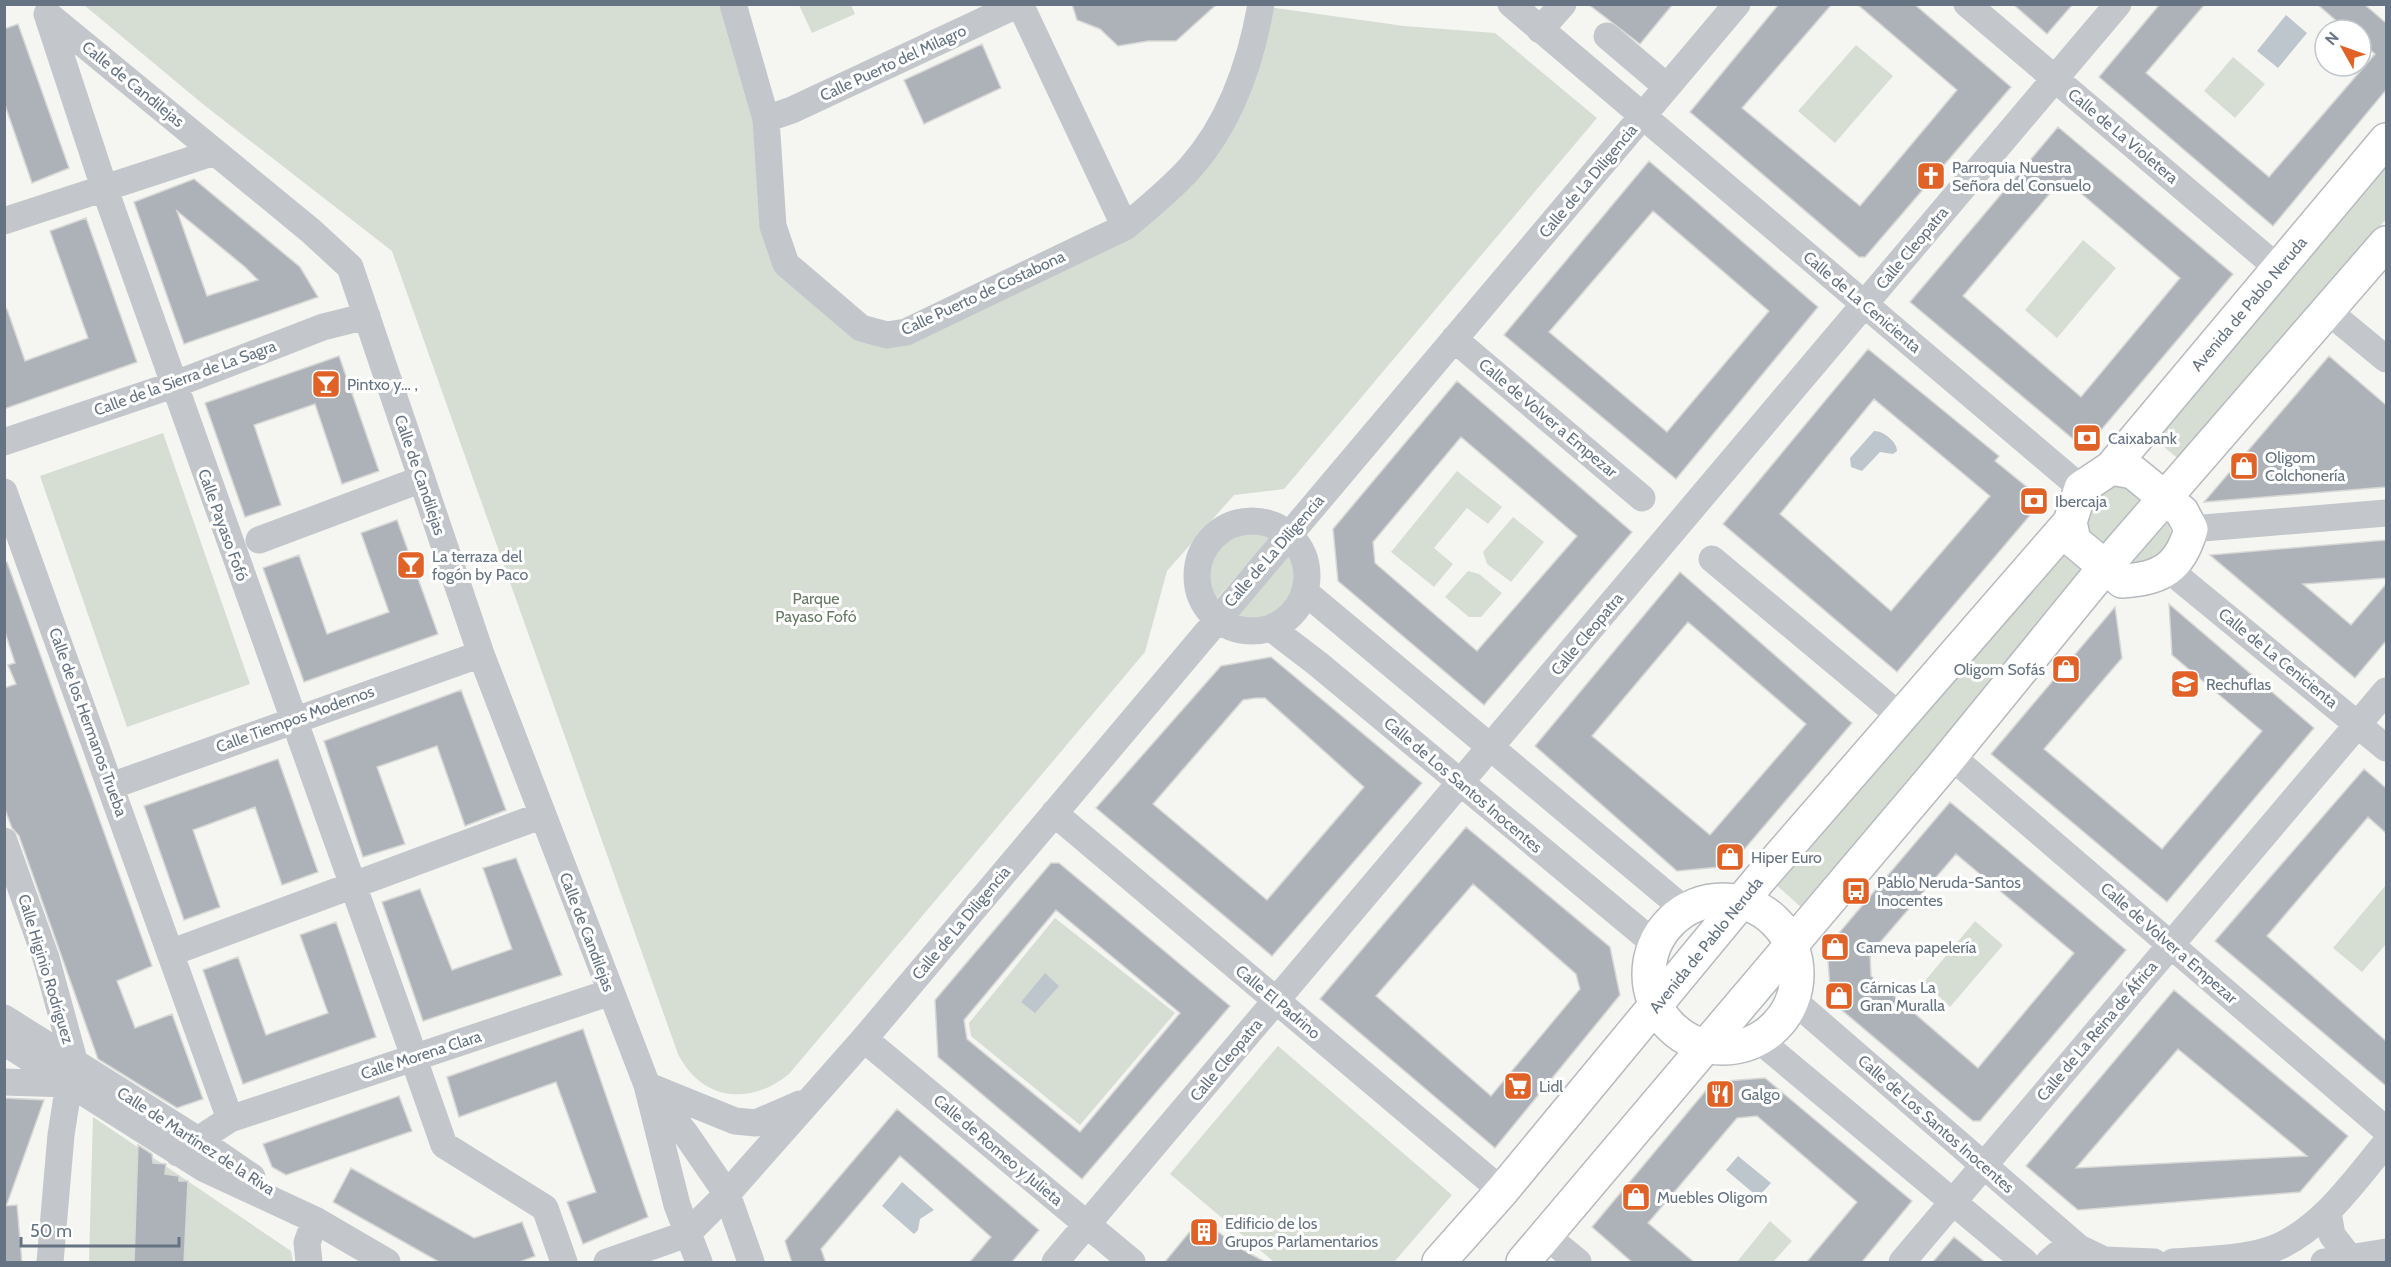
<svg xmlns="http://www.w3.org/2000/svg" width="2391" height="1267" font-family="Cabin,sans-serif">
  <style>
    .green { fill: #d6ddd3 }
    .water { fill: #bcc6cc }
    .building { fill: #acb2b8; stroke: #d7d7d5; stroke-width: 1.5; fill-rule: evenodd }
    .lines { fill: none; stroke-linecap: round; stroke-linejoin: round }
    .major-casing { stroke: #b6babe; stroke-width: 36 }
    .minor { stroke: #c3c6ca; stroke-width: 27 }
    .major { stroke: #fff; stroke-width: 33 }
    .labels { text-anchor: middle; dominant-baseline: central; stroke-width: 6; stroke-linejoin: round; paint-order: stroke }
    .street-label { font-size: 16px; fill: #657383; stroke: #fff }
    .poi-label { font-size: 16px; fill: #657383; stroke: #fff; text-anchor: start }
    .park-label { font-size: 16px; fill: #667a64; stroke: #fff }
  </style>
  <rect width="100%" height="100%" fill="#f5f6f2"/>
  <path class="green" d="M84 5H733L786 264 887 335 1125 227 1190 167 1261 6 1404 26 1495 33 1597 118 1284 489 1234 495 1167 571 1145 652 789 1074C750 1106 702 1101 678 1054L392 251 204 105Z
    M799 5H851L855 14 812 33Z
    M1856 45 1893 76 1835 143 1798 111Z
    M2233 57 2265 84 2235 118 2204 91Z
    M2386 160V219L2181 461 2152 437Z
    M2083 240 2116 268 2057 338 2025 310Z
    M163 433 250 684 127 727 40 476Z
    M1457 471 1502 507 1488 524 1467 508 1434 548 1453 564 1434 587 1391 552Z
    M2127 483 2140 496 2142 505 2108 546 2087 543 2083 515 2105 488Z
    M1513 517 1544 542 1511 582 1487 564 1483 552Z
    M2168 522 2171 533 2163 557 2126 569Z
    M1249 527 1259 528 1273 534 1213 603C1187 568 1212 535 1249 527Z
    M2059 548 2088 570 1802 908 1774 883Z
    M1288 549C1315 572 1293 614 1264 623 1254 625 1245 623 1235 622L1231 616Z
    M1468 571 1479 574 1502 593 1481 617H1469L1445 597Z
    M2386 885V944L2362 972 2333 948Z
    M1055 918 1175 1013 1080 1125 971 1036 969 1023Z
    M1975 921 2003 945 1950 1007 1924 982Z
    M1278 1046 1452 1195 1394 1262H1274L1170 1174Z
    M93 1117 291 1251 293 1262H89Z
    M1770 1221 1792 1241 1773 1262H1737Z"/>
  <path class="water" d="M2286 15 2307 33 2278 68 2257 51Z
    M1874 431C1884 431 1897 442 1897 451L1893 454 1880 452 1862 471 1851 467 1850 458Z
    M1045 973 1059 986 1035 1013 1021 1002Z
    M1738 1156 1771 1183 1758 1197 1726 1170Z
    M902 1182 934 1210 920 1219 918 1230 914 1234 882 1206Z"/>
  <path class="building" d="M1072 4H1217L1176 41H1148L1118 46 1100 29 1077 20Z
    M1588 4H1673L1640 44Z
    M1779 4H1832L1742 108 1860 206 1957 90 1857 4H1914L2011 87 1865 257H1859L1690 112Z
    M2013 4H2073L2047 34Z
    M2160 4H2205L2146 73 2269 177 2375 54 2361 42V30H2347L2317 4H2364L2386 23V90L2273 226 2099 77Z
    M18 24 69 168 32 183 4 102V29Z
    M982 44 1001 88 924 124 904 80Z
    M2058 127 2233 274 2085 449 1910 302ZM2063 178 2180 278 2081 397 1963 296Z
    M1649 161 1818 307 1676 479 1504 335ZM1653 211 1769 311 1667 432 1549 332Z
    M194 179 300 267 318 297 184 344 134 202ZM177 211 245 267 258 280 207 296Z
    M86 218 137 362 4 409V310L7 309 25 361 88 338 50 231Z
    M1868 349 1999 456 1995 461 2043 500 1897 672 1723 524ZM1874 399 1990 496 1891 611 1780 514Z
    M339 356 379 471 342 484 315 404 254 425 281 505 245 517 205 403Z
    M2329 356 2386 405V487L2204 502Z
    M1457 381 1632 532 1484 705 1338 581 1333 529ZM1461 437 1577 536 1477 651 1375 563 1373 542Z
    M397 520 438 634 304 682 263 568 299 555 327 634 389 612 361 533Z
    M2386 540V578L2303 584 2351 625 2386 584V641L2355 678 2210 555Z
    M7 562 152 966 117 981 135 1028 172 1014 203 1099 177 1108 98 1059 19 836 12 828 4 807V688L16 684 8 665 15 663 4 629V563Z
    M1680 572 1852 723 1730 866 1677 871 1535 746ZM1688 622 1806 724 1710 835 1592 736Z
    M2169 604 2314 728 2167 902 1991 754 2115 607 2122 658 2044 749 2162 849 2262 731 2172 655Z
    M1271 657 1422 783 1272 956 1096 808 1221 666ZM1256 698H1265L1364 787 1267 900 1153 804 1243 700Z
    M461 690 506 810 465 826 437 746 377 767 405 844 363 857 324 741Z
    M278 759 318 872 282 885 255 807 193 830 220 907 184 920 144 806Z
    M2364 769 2386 788V833L2368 817 2267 936 2386 1041V1086L2215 941Z
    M1950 802 2126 950 1980 1121H1973L1831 1001 1827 947ZM1956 854 2074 953 1978 1068 1871 976 1870 954Z
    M1466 827 1610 947 1620 995 1495 1148 1320 999ZM1473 884 1576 974 1580 989 1491 1096 1376 996Z
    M516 858 562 975 423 1021 382 902 420 889 452 970 512 949 483 868Z
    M1051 863H1059L1230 1006 1082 1179 938 1057 935 1000ZM1056 910 1180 1013 1080 1132 967 1039 964 1020Z
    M336 922 376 1037 243 1084 203 970 238 957 266 1035 328 1013 300 935Z
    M2174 990 2348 1136 2300 1192 2078 1210 2026 1166ZM2178 1049 2307 1156 2076 1168Z
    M583 1029 648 1217 583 1244 567 1202 596 1192 556 1082 459 1117 447 1077Z
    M1765 1078 1912 1201 1861 1263H1806L1857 1202 1757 1116 1737 1118 1648 1223 1695 1263H1633L1592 1227 1713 1082Z
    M399 1096 412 1131 286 1175 272 1167 263 1144Z
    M4 1098 44 1100 7 1204H4Z
    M897 1109 1039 1230 1011 1263H969L991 1237 900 1156 821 1249 826 1263H792L785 1241Z
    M138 1145 152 1154 153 1163 166 1164 165 1174 179 1176V1181H188L184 1263H134Z
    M351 1168 474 1238 522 1222 535 1256 517 1263H441L333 1202Z
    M17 1205 22 1263H4V1206Z
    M1201 1218 1236 1246 1267 1263H1164Z
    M1954 1237 1986 1263H1932Z"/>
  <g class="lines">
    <g class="major-casing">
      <path id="major" d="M2070 522 2074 541 2122 581C2161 579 2180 568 2191 529L2182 512 2133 472 2111 468
        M1649 974a74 74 0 1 1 148 0a74 74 0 1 1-148 0Z
        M1439 1262 1502 1191 1759 880 2070 522 2081 488 2111 468 2386 140
        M1523 1262 1941 768 2105 567 2386 243"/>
    </g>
    <path class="minor" d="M733 4 766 119 773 226 786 264 861 328 887 335 906 332 1125 227C1147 209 1170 190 1190 168 1230 123 1251 62 1261 4
      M1020 4 1125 227
      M1511 4 2081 488
      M1967 4 2279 269
      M47 14 311 231 350 267 481 654 647 1085 677 1205 699 1262
      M47 14 104 187 409 1042
      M1540 30 1563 4
      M1607 36 1667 87
      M766 119 792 110 1019 4
      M4 221 215 152
      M2329 312 2386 359
      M1454 339 1642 498
      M4 442 173 385 323 327 367 316
      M4 492 230 1119
      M1197 576a55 55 0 1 1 110 0a55 55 0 1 1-110 0Z
      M2191 529 2386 513
      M259 540 422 479
      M1712 559 1900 716
      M2168 569 2386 748
      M1305 592 1685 910
      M1271 628 1318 664 1655 944
      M1951 756 2386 1130
      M111 786 481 654
      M1054 813 1502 1191
      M4 841 46 958 75 1064 81 1070
      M170 953 543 815
      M1793 1000 2079 1248 2104 1260 2154 1262
      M4 1018 198 1140 252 1177
      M864 1039 1132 1262
      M1759 1040 2025 1262
      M4 1042 205 1169 315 1220 387 1262
      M418 1071 444 1145 545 1208 564 1262
      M4 1082 69 1084
      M651 1087 735 1121 756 1123 800 1104
      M652 1091 685 1133 727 1194 751 1262
      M178 1153 230 1119 611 992
      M2328 1212 2332 1235 2349 1257
      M1545 1235 1578 1262
      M50 1262 61 1135 69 1084
      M309 1262 307 1243 315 1220
      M607 1262 687 1234 727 1194 864 1039 1737 4
      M1055 1262 2118 4
      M1902 1262 2386 691
      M2049 1262 2057 1255 2079 1248
      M2173 1262C2207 1259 2251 1260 2282 1245 2326 1223 2355 1180 2386 1143
      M2324 1262 2386 1252"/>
    <use href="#major" class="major"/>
  </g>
  <defs>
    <g id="church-square" transform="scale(1.5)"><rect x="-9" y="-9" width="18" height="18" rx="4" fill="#e16227" stroke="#fff"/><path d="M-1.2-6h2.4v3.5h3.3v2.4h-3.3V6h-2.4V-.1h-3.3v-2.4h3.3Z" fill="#fff"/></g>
    <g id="bar-square" transform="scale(1.5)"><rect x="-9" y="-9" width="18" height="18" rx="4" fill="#e16227" stroke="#fff"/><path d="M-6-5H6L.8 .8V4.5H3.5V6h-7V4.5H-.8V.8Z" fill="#fff"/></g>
    <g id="bank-square" transform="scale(1.5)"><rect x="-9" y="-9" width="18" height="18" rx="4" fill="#e16227" stroke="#fff"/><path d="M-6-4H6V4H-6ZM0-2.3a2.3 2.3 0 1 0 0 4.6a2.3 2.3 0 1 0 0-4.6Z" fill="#fff"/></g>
    <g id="shop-square" transform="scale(1.5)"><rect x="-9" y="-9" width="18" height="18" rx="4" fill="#e16227" stroke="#fff"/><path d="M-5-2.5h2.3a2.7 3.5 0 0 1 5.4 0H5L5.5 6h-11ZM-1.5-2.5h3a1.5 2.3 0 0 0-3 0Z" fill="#fff"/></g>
    <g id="school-square" transform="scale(1.5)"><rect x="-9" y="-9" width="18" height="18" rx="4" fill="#e16227" stroke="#fff"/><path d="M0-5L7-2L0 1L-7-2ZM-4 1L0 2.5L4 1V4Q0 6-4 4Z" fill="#fff"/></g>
    <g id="bus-square" transform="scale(1.5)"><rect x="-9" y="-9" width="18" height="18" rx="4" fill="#e16227" stroke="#fff"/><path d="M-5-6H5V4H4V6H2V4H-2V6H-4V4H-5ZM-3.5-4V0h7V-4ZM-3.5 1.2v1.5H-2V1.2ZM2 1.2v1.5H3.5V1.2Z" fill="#fff"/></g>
    <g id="supermarket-square" transform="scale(1.5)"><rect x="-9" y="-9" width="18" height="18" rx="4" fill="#e16227" stroke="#fff"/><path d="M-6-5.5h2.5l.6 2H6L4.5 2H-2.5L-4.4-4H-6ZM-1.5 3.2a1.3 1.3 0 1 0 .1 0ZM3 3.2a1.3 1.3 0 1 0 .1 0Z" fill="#fff"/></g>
    <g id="restaurant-square" transform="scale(1.5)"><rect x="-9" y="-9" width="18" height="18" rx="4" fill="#e16227" stroke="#fff"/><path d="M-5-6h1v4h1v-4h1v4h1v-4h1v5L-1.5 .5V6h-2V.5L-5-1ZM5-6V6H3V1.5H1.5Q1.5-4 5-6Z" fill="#fff"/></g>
    <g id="building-square" transform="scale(1.5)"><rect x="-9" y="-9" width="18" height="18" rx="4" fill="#e16227" stroke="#fff"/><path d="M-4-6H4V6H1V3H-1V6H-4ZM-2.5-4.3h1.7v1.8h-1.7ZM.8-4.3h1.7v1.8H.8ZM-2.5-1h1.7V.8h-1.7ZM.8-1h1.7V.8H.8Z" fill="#fff"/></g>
  </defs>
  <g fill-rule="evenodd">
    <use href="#church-square" x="1931" y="176"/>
    <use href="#bar-square" x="326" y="384"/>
    <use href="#bank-square" x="2087" y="438"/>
    <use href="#shop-square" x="2244" y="466"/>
    <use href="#bank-square" x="2034" y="501"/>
    <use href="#bar-square" x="411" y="565"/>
    <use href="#shop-square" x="2066" y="669"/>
    <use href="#school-square" x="2185" y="684"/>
    <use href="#shop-square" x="1730" y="857"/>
    <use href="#bus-square" x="1856" y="891"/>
    <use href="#shop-square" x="1835" y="947"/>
    <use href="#shop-square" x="1839" y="996"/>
    <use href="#supermarket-square" x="1518" y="1086"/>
    <use href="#restaurant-square" x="1720" y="1094"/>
    <use href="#shop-square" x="1636" y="1197"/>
    <use href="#building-square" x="1204" y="1232"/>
  </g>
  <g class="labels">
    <g class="street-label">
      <text transform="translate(893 63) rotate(-25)">Calle Puerto del Milagro</text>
      <text transform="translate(133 84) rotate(39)">Calle de Candilejas</text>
      <text transform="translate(2123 136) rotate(40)">Calle de La Violetera</text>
      <text transform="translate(1588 181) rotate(-50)">Calle de La Diligencia</text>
      <text transform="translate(1912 248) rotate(-50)">Calle Cleopatra</text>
      <text transform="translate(983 293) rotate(-25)">Calle Puerto de Costabona</text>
      <text transform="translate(1862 302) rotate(40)">Calle de La Cenicienta</text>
      <text transform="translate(2249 304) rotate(-50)">Avenida de Pablo Neruda</text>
      <text transform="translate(185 378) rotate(-20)">Calle de la Sierra de La Sagra</text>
      <text transform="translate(1548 418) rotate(40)">Calle de Volver a Empezar</text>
      <text transform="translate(420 475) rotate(71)">Calle de Candilejas</text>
      <text transform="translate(223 525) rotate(70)">Calle Payaso Fofó</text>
      <text transform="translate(1274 551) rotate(-49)">Calle de La Diligencia</text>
      <text transform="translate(1587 634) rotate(-50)">Calle Cleopatra</text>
      <text transform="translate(2278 658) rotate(39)">Calle de La Cenicienta</text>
      <text transform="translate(295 719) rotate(-20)">Calle Tiempos Modernos</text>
      <text transform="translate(88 722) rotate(70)">Calle de los Hermanos Trueba</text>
      <text transform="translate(1463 785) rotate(40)">Calle de Los Santos Inocentes</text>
      <text transform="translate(961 923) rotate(-50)">Calle de La Diligencia</text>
      <text transform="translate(587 932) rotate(69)">Calle de Candilejas</text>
      <text transform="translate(2169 943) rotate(41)">Calle de Volver a Empezar</text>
      <text transform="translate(1706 945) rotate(-51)">Avenida de Pablo Neruda</text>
      <text transform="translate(46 969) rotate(73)">Calle Higinio Rodríguez</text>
      <text transform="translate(1278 1002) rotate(40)">Calle El Padrino</text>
      <text transform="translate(2097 1031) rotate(-50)">Calle de La Reina de África</text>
      <text transform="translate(421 1055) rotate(-18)">Calle Morena Clara</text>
      <text transform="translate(1226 1060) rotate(-50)">Calle Cleopatra</text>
      <text transform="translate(1936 1124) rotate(41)">Calle de Los Santos Inocentes</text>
      <text transform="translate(196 1141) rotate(33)">Calle de Martínez de la Riva</text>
      <text transform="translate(998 1150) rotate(40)">Calle de Romeo y Julieta</text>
    </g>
    <g class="poi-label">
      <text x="1952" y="167">Parroquia Nuestra<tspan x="1952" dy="18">Señora del Consuelo</tspan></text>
      <text x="347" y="384">Pintxo y... ,</text>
      <text x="2108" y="438">Caixabank</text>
      <text x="2265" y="457">Oligom<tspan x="2265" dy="18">Colchonería</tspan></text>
      <text x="2055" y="501">Ibercaja</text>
      <text x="432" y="556">La terraza del<tspan x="432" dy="18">fogón by Paco</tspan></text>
      <text x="2045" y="669" text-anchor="end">Oligom Sofás</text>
      <text x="2206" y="684">Rechuflas</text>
      <text x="1751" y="857">Hiper Euro</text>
      <text x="1877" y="882">Pablo Neruda-Santos<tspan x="1877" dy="18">Inocentes</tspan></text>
      <text x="1856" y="947">Cameva papelería</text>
      <text x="1860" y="987">Cárnicas La<tspan x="1860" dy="18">Gran Muralla</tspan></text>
      <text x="1539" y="1086">Lidl</text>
      <text x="1741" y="1094">Galgo</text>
      <text x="1657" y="1197">Muebles Oligom</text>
      <text x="1225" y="1223">Edificio de los<tspan x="1225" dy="18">Grupos Parlamentarios</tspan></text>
    </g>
    <g class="park-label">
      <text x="816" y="598">Parque<tspan x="816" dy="18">Payaso Fofó</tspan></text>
    </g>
  </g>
  <rect width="2391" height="1267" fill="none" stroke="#657383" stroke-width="12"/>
  <g transform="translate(2343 48) rotate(310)"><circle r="28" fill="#ffffff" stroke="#c1c7cd" stroke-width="1.5"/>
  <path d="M0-4.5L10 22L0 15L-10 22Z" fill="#e16227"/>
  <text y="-9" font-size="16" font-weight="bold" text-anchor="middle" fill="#657383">N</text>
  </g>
  <path d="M21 1237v9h158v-9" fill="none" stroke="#657383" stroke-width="3"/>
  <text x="30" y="1237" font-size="18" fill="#657383" stroke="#ffffff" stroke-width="4.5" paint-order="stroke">50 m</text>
</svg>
